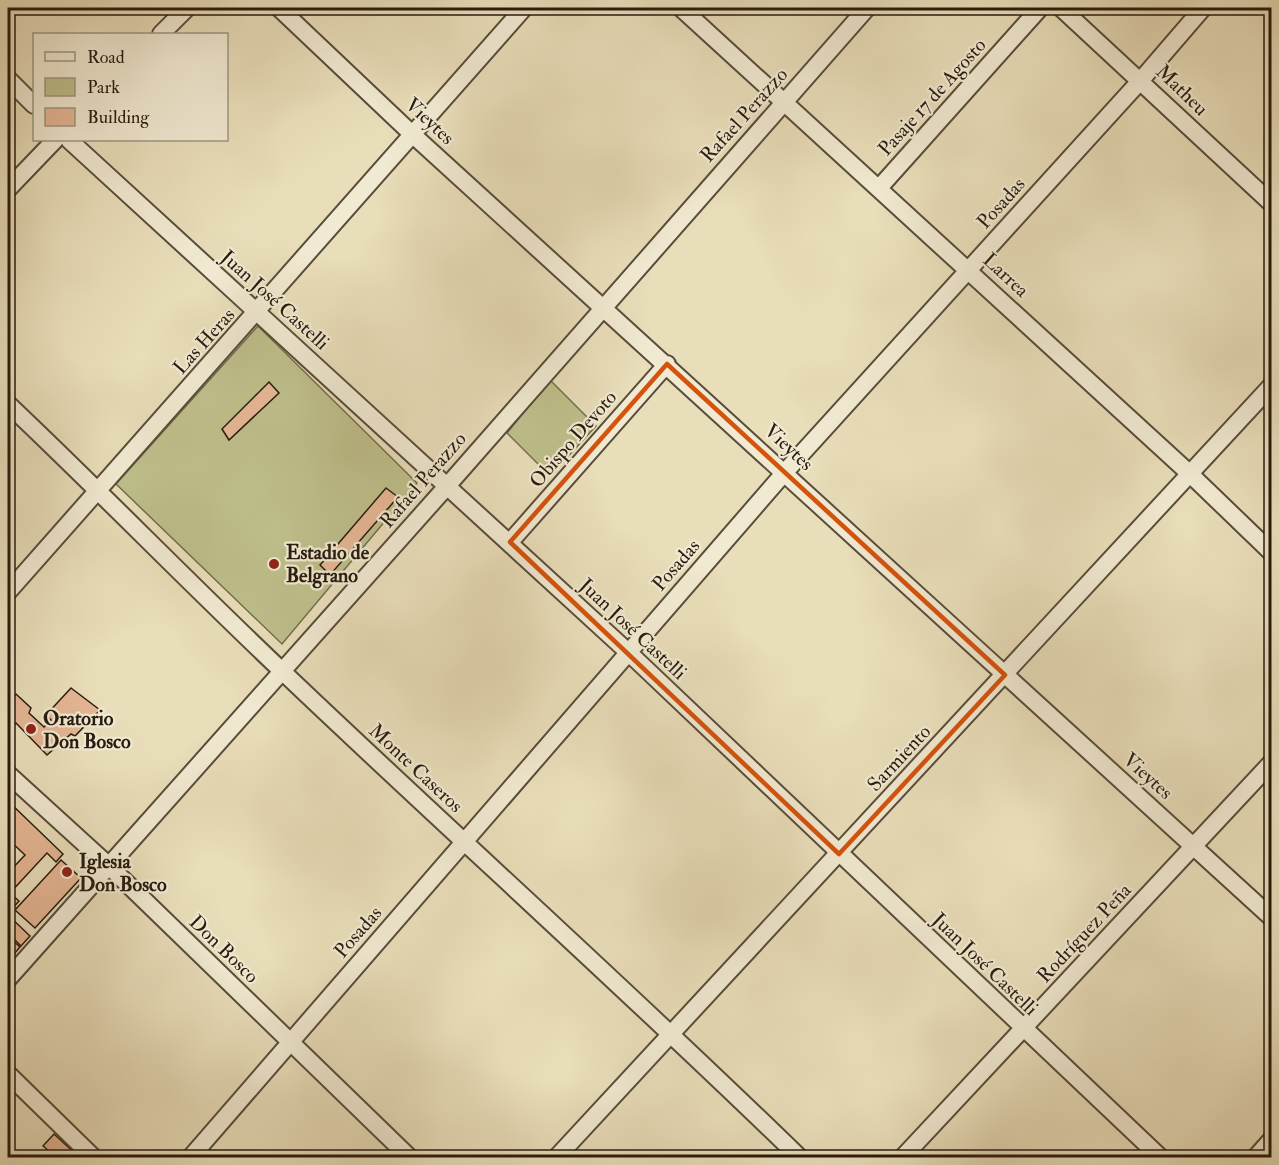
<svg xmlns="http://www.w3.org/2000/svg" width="1279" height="1165" font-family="'IM FELL Double Pica',serif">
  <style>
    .green { fill: #bebf8b; stroke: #726d4d; stroke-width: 1.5 }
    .building { fill: #e6b795; stroke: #271b0f; stroke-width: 1.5 }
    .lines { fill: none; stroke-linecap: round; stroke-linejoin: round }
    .minor-casing { stroke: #584c3a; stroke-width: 20 }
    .minor { stroke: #f1ead2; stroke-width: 16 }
    .marked { fill: none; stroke: #d5530c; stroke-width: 4.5; stroke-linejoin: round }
    .poi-dot { fill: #8f2418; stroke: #f1ead2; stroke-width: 2 }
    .labels { text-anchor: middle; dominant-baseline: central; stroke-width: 4.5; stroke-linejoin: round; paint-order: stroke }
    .street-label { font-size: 20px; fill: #271b0f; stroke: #f1ead2 }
    .poi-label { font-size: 20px; font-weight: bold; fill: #271b0f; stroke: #f1ead2; text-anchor: start }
  </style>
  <rect width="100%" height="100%" fill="#e9deba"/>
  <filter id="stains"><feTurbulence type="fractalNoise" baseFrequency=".00333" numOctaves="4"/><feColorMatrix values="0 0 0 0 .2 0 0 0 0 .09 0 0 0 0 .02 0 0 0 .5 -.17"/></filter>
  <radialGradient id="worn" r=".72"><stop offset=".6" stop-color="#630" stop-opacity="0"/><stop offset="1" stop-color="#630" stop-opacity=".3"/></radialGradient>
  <path class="green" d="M258 326 417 483 282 644 116 484Z
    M550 380 596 426 550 476 507 433Z"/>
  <path class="building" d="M269 382 279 393 229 440 222 429Z
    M386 488 398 497 330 575 320 565Z
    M71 688 100 710 75 736 71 734 47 755 16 723 8 731V703L16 694 31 708 29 713 44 727 51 720 46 715Z
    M8 801 63 854 56 862 47 853 8 895V873L25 855 8 839Z
    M61 860 81 878 35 928 15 910Z
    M10 893 19 901 10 911 8 896Z
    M8 915 30 936 21 946 8 933Z
    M8 936 20 947 15 953 8 946Z
    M8 947 15 954 8 962Z
    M54 1134 80 1158H48L45 1155 49 1151 43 1146Z"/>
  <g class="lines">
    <g class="minor-casing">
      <path id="minor" d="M279 8 412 134 1272 918
        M681 8 1189 473 1272 553
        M1061 8 1272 204
        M161 34 187 8
        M8 79 34 105
        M69 140 628 652 1161 1158
        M879 188 1040 8
        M8 189 55 140
        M8 404C101 492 190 584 283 672 454 835 631 993 800 1158
        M510 542 667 364
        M8 592 524 8
        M8 774 109 866 410 1158
        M8 979 448 485 867 8
        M8 1074 94 1158
        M190 1158 785 472 1141 80 1203 8
        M556 1158 1272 385
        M902 1158 1272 762
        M1255 1158 1272 1139"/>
    </g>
    <use href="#minor" class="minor"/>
  </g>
  <path class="marked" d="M667 364 1005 675 839 854 510 542Z"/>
  <g class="poi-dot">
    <circle cx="274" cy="564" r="6"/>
    <circle cx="31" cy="729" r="6"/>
    <circle cx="67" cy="872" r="6"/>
  </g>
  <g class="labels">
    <g class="street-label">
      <text transform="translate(1182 90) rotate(44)">Matheu</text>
      <text transform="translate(932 97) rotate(-48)">Pasaje 17 de Agosto</text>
      <text transform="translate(744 115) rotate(-48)">Rafael Perazzo</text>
      <text transform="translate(430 121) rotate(43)">Vieytes</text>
      <text transform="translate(1001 203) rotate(-48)">Posadas</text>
      <text transform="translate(1006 275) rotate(43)">Larrea</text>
      <text transform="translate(275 300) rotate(42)">Juan José Castelli</text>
      <text transform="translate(204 341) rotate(-48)">Las Heras</text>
      <text transform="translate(573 439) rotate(-49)">Obispo Devoto</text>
      <text transform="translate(789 447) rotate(43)">Vieytes</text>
      <text transform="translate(423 480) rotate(-49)">Rafael Perazzo</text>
      <text transform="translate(676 565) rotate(-49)">Posadas</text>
      <text transform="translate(633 629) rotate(43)">Juan José Castelli</text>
      <text transform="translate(899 758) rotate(-47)">Sarmiento</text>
      <text transform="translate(416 768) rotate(43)">Monte Caseros</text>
      <text transform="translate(1148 776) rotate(42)">Vieytes</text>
      <text transform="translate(358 932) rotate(-49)">Posadas</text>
      <text transform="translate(1084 933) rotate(-47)">Rodríguez Peña</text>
      <text transform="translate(224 949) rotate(44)">Don Bosco</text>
      <text transform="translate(985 964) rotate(44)">Juan José Castelli</text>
    </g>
    <g class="poi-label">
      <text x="286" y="552">Estadio de<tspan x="286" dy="23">Belgrano</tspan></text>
      <text x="43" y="718">Oratorio<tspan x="43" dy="23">Don Bosco</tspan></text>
      <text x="79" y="861">Iglesia<tspan x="79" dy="23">Don Bosco</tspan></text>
    </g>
  </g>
  <rect width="1279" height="1165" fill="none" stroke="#e9deba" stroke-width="30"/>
  <rect x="9" y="9" width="1261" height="1147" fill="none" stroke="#271b0f" stroke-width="3"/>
  <rect x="15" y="15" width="1249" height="1135" fill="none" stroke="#271b0f" stroke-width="1.5"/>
  <rect x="33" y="33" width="195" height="108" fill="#f1ead2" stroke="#a09784" stroke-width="1.5"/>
  <rect x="45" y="52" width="30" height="9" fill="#f1ead2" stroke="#a09784" stroke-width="1.5"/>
  <text x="87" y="63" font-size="18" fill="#271b0f">Road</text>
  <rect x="45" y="78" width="30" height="18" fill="#bebf8b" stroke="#a09784" stroke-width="1.5"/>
  <text x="87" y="93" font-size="18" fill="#271b0f">Park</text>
  <rect x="45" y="108" width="30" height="18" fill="#e6b795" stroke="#a09784" stroke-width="1.5"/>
  <text x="87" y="123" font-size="18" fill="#271b0f">Building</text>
  <rect width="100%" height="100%" filter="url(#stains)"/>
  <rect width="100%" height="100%" fill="url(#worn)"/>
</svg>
